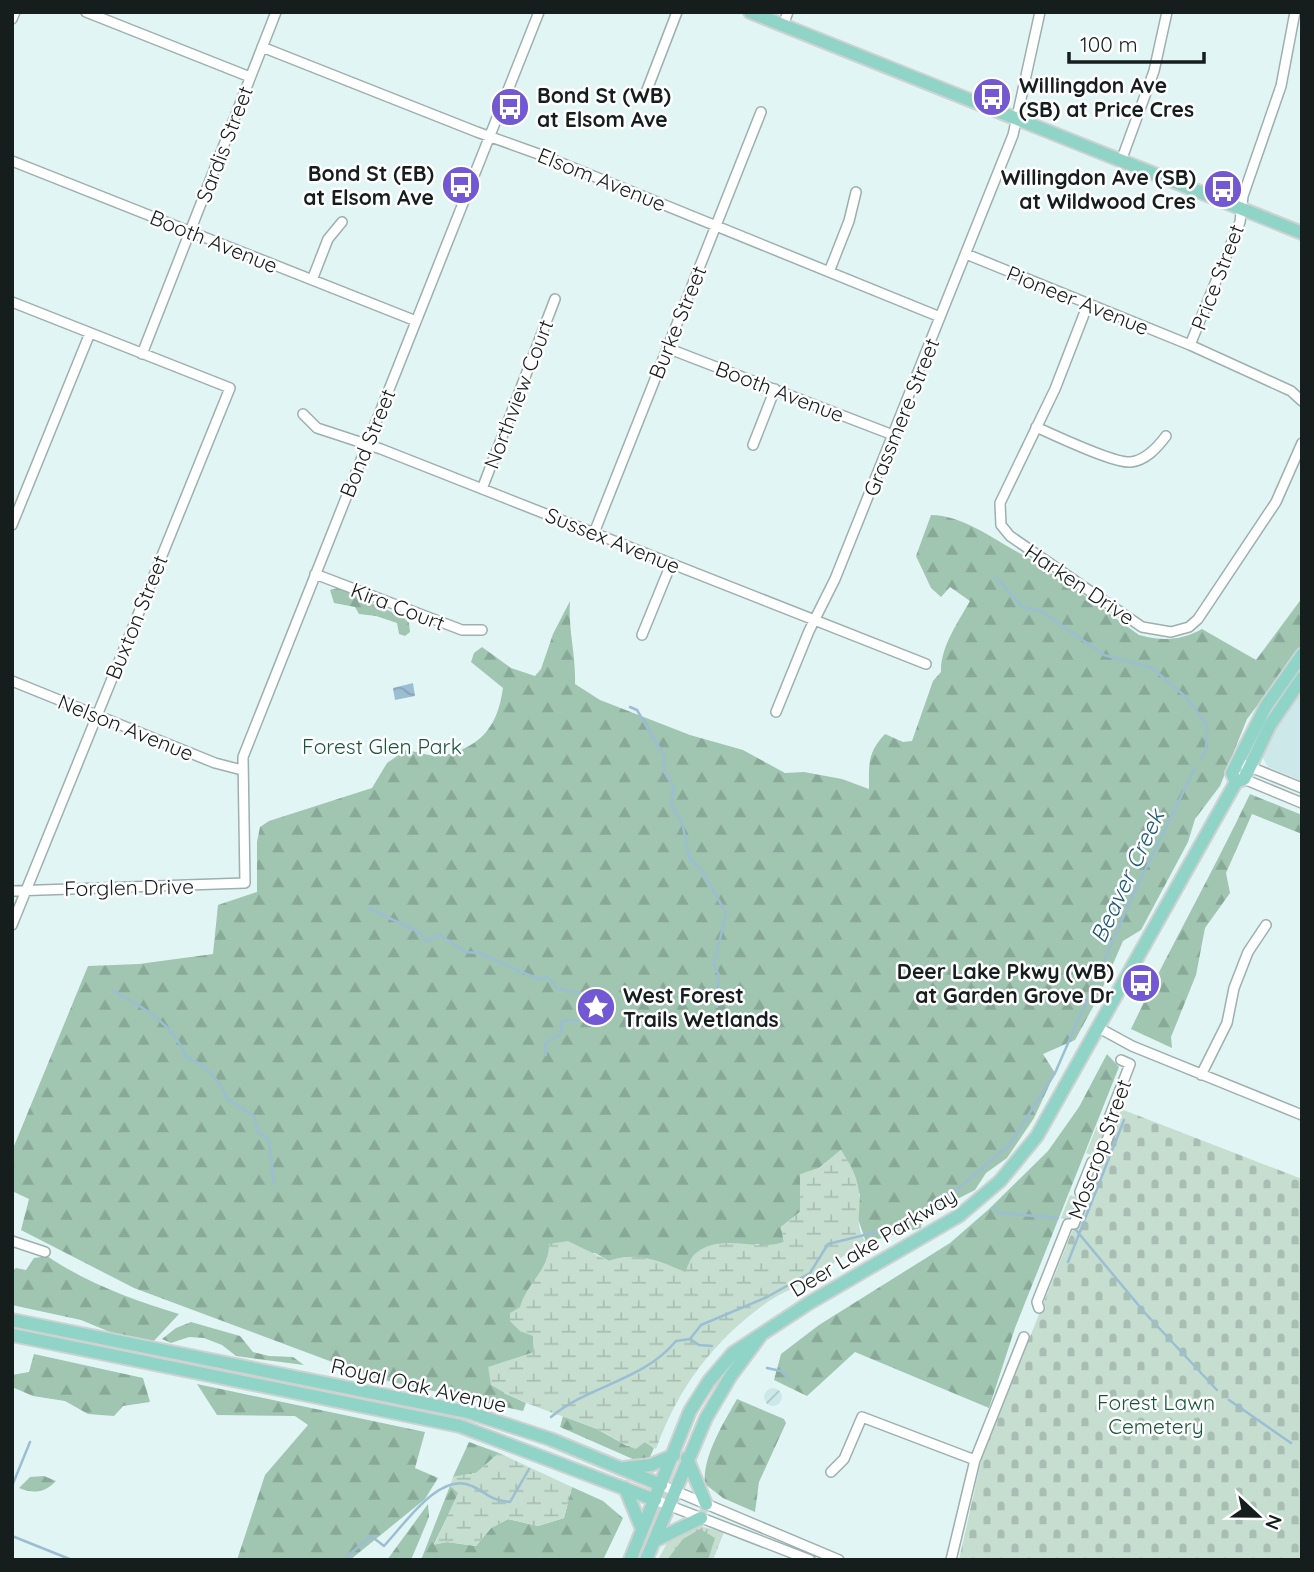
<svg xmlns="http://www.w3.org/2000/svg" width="1314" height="1572" font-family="Quicksand,sans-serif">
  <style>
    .built { fill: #cce8e9 }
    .industrial { fill: url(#industrial-furrows) }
    .grass { fill: url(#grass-tufts) }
    .forest { fill: url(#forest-firs) }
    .wetland { fill: url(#wetland-marsh) }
    .cemetery { fill: url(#cemetery-stones) }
    .garden { fill: #c5ded0 }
    .water { fill: url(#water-waves) }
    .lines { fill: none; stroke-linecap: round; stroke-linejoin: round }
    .stream { stroke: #9bbed3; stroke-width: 2.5 }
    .minor-casing { stroke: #9dafaf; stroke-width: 12 }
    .major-casing { stroke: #d0d2d2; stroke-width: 16 }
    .minor { stroke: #fff; stroke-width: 9 }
    .major { stroke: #90d4c8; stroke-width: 12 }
    .labels { text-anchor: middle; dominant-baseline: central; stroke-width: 5; stroke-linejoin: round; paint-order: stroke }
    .poi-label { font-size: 21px; font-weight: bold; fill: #161d1d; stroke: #fff; text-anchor: start }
    .street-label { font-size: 21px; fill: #161d1d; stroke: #fff }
    .park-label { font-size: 21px; fill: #17563b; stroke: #fff }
    .water-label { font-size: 23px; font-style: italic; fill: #1d5a77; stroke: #fff }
  </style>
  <defs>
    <pattern id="industrial-furrows" width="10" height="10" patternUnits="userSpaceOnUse" patternTransform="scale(1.75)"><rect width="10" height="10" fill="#cce8e9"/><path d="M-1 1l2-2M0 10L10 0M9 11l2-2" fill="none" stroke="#aec7c7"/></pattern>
    <pattern id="grass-tufts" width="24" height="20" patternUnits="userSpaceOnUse" patternTransform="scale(1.75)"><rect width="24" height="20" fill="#c5ded0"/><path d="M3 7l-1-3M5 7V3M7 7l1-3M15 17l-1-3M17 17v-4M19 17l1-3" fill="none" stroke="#a8beb2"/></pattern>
    <pattern id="forest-firs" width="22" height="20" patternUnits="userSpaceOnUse" patternTransform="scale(1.75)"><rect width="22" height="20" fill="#a0c5b1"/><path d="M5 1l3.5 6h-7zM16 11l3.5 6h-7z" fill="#89a998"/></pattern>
    <pattern id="wetland-marsh" width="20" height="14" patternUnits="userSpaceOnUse" patternTransform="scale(1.75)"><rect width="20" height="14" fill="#c5ded0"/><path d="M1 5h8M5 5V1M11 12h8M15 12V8" fill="none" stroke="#a8beb2"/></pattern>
    <pattern id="cemetery-stones" width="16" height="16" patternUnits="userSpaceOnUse" patternTransform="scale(1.75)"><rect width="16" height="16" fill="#c5ded0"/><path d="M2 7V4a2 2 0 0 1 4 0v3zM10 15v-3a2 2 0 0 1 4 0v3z" fill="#a8beb2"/></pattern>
    <pattern id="water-waves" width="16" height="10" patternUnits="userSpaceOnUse" patternTransform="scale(1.75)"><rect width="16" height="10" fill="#9bbed3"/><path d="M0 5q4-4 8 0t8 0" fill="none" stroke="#85a3b5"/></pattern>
  </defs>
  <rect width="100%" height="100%" fill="#e2f5f5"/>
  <path class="built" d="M1302 685V781L1268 767 1262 756 1275 727Z"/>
  <path class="industrial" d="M764 1397a9 9 0 1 1 18 0a9 9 0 1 1-18 0Z"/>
  <path class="grass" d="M696 1525 724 1532 713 1560H658L669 1539Z"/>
  <path class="forest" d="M931 515C964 515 997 542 1025 556 1038 562 1041 572 1056 575L1139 635C1163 641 1180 641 1202 629L1256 660 1302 598V647L1247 719 1220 786 1195 819 1188 842 1141 930 1123 941 1099 996 1075 1040 1043 1054 1055 1073 1034 1118 1007 1158 986 1173 975 1190 922 1217 921 1228 866 1242 857 1216 860 1195 841 1150 819 1168 800 1175V1212L781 1227 784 1242 768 1247 757 1244 685 1273C660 1261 635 1251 609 1261L595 1253 549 1257C533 1294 520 1283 520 1331L533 1335 534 1352 504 1393 526 1403 523 1411 375 1378 134 1288 21 1230 29 1199 12 1191V1151L88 966 139 964 213 954 218 905 257 892V842L260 827 269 821 372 788 387 763 406 750C418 752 435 758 445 755 483 746 498 724 503 688L471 662 474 653 482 647 511 668 535 676 541 669 553 634 570 601C568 630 576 655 575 684L600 700 690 735 743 750 785 773 804 772 842 779 869 789C869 765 867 753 885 734L903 742 912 741 933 681 941 672C940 648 958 622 970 601L950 587 941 597 931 588 916 556Z
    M338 588 403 617 409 623 410 632 405 636 399 634 397 623 376 616 359 614 355 607 334 603 330 590Z
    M1250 794 1302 815V834L1252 814 1226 873 1230 893 1205 928 1196 975 1171 1037 1172 1048 1131 1029C1169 949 1212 874 1250 794Z
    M1107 1054 1119 1067 1015 1328 989 1408 855 1352 807 1396 774 1380 781 1354 819 1325 950 1243 989 1209 1048 1151 1079 1107Z
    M47 1256C85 1282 135 1301 179 1314L152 1343 127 1339 81 1320 12 1305V1271L16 1268 26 1270 34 1258Z
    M191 1322 240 1336 253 1352 269 1356 293 1357 304 1365 236 1356 222 1345 204 1338 189 1337 171 1343 162 1339 176 1328Z
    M34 1354 143 1378 150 1402 123 1406 114 1416 88 1414 65 1401 33 1396 12 1387V1375L29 1372Z
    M197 1384 425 1432 415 1468 438 1478 425 1499 350 1560H237L265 1475 308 1425 295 1416 217 1415Z
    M737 1399 784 1419 786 1423 759 1482 755 1512 723 1498 705 1484C702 1457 724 1422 737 1399Z
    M563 1416 597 1429 627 1446 645 1442 654 1448 649 1459 635 1460 560 1427Z
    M469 1442 499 1453 476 1473 453 1477Z
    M44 1476 56 1481C45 1493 33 1494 19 1488L30 1477Z
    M450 1486 459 1493 434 1544 447 1542 476 1546 491 1528 508 1519 538 1526 564 1518 572 1487 603 1501 623 1518 603 1560H421Z
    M428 1504 429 1517 411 1560H387Z
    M700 1529 715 1538 708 1560H667L683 1539Z"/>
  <path class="wetland" d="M841 1150C850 1164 857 1175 859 1192 862 1209 853 1226 866 1242 847 1252 831 1266 812 1278 798 1286 783 1292 769 1301 714 1340 679 1386 656 1449L645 1442 636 1449C622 1445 611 1435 597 1429 562 1415 523 1405 491 1385L488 1367 534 1352 533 1336 520 1331 510 1321V1313L520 1307C527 1282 549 1271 549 1244L568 1241 609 1261C636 1251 659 1260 685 1272 688 1267 690 1257 696 1253 722 1232 757 1252 784 1242L781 1227 800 1212V1174L819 1168Z
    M499 1453 572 1487 564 1518 538 1526 508 1519 491 1528 476 1546 447 1542 434 1545 458 1493 450 1486 453 1477 476 1473Z"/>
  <path class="cemetery" d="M1121 1109 1302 1179V1560H959L982 1457Z"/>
  <path class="garden" d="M1097 1126 1109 1130 1097 1157 1086 1153Z
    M1070 1195 1082 1199 1073 1222 1061 1218Z"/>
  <path class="water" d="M413 683 415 696 395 700 393 688Z"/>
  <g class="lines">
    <path class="stream" d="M995 576 1022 607 1041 611 1104 655 1152 668 1186 697 1207 725 1206 750 1201 758
      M630 707 637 710 664 756V771L674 788 671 805 682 823 690 859 702 871 726 913 714 965 719 975 717 1007
      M370 909 417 931 426 941 440 935 465 952 479 953 538 979 548 978 557 988 589 995 588 1009 578 1020 562 1021 561 1033 545 1044 546 1055
      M112 990C145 1009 172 1022 187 1058 205 1063 221 1082 227 1099L254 1116 257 1131 269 1140 274 1184
      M993 1208 1000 1213 1058 1218
      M1076 1230 1145 1313 1217 1390
      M1068 1262 1124 1120
      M690 1339 699 1345 712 1346
      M767 1368 781 1371 789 1379
      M1229 1400 1291 1443
      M551 1417C589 1385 643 1381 676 1341L690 1339 701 1325 767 1297 810 1273 828 1244 897 1227 960 1187 1010 1144 1055 1073 1132 897 1195 768
      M12 1486 30 1442
      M12 1536 72 1560
      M343 1560 371 1536 384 1546C404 1525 440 1470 472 1486 489 1494 489 1500 510 1502L529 1469"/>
    <g class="minor-casing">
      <path id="minor" d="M86 12 250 77
        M12 19 15 12
        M783 25 788 12
        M262 47 477 132 544 156 940 317
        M645 95 677 12
        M12 161 416 321
        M1121 161 1154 71 1167 12
        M966 254 1190 345 1291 391 1302 401
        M829 272 849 221 856 192
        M312 280 328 239 342 222
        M12 302 230 388 12 925
        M1088 304 1055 389 1000 503 1001 525 1010 536 1142 627 1171 632 1189 627 1198 619 1276 502 1302 443
        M1190 345 1240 222 1243 196 1281 86 1295 12
        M667 348 893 435
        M142 354 276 12
        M303 414 317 428 381 449 926 664
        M1036 427C1054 435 1115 464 1131 462 1146 460 1157 448 1166 436
        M753 445 775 389
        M482 489 555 299
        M12 525 90 333
        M594 533 761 112
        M315 574 462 630H482
        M642 635 671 564
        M12 681 215 763 242 770
        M776 712 809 631 835 579 1013 135 1040 12
        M1238 762 1302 788
        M1239 777 1302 803
        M12 891 245 883 243 757 539 12
        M1099 1028 1132 1046 1302 1115
        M1201 1075 1227 1023 1234 988 1248 952 1266 925
        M12 1241 45 1252
        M1039 1308 1037 1302 1068 1224H1074L1083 1199 1080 1192 1092 1162 1100 1158 1111 1130 1107 1123 1130 1064 1121 1060
        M831 1472 844 1459 862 1417 975 1460
        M661 1485 839 1560
        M655 1500 810 1560
        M951 1560 975 1460 1024 1337"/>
    </g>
    <g class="major-casing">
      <path id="major" d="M750 12 1302 233
        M1236 782 1232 773 1266 706 1302 655
        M12 1320 468 1412 550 1439 661 1485
        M12 1335 460 1426 655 1500
        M687 1458 706 1504
        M624 1468 651 1465 674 1455
        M625 1488 642 1529
        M654 1541 701 1518
        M630 1560 690 1411 709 1381 733 1353 809 1303 960 1215 1000 1181 1037 1136 1236 782 1244 779 1270 725 1302 678
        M646 1560 706 1418 730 1377 761 1335"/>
    </g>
    <use href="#minor" class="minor"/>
    <use href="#major" class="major"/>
  </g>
  <defs>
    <g id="bus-disc" transform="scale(2.0125)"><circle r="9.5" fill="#7258d2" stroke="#fff"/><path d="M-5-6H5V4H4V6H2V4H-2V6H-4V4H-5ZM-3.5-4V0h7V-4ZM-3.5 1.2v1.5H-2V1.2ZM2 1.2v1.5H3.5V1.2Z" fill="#fff"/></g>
    <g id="sight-disc" transform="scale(2.0125)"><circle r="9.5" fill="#7258d2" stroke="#fff"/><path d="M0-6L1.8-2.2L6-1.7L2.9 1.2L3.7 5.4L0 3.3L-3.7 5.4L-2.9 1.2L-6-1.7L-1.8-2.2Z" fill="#fff"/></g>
  </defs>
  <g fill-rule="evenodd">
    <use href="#bus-disc" x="992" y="97"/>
    <use href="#bus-disc" x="510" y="107"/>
    <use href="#bus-disc" x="461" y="185"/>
    <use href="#bus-disc" x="1223" y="189"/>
    <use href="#bus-disc" x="1141" y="983"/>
    <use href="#sight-disc" x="596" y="1007"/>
  </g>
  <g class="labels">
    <g class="poi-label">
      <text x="1019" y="85">Willingdon Ave<tspan x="1019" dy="24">(SB) at Price Cres</tspan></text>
      <text x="537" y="95">Bond St (WB)<tspan x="537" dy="24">at Elsom Ave</tspan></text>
      <text x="434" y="173" text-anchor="end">Bond St (EB)<tspan x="434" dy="24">at Elsom Ave</tspan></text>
      <text x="1196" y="177" text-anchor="end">Willingdon Ave (SB)<tspan x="1196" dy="24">at Wildwood Cres</tspan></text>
      <text x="1114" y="971" text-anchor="end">Deer Lake Pkwy (WB)<tspan x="1114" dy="24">at Garden Grove Dr</tspan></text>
      <text x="623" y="995">West Forest<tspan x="623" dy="24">Trails Wetlands</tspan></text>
    </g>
    <g class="street-label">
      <text transform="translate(224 144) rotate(-69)">Sardis Street</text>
      <text transform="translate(602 179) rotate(22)">Elsom Avenue</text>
      <text transform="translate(214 241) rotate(22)">Booth Avenue</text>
      <text transform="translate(1217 277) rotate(-69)">Price Street</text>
      <text transform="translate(1078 300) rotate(22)">Pioneer Avenue</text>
      <text transform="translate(677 322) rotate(-68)">Burke Street</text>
      <text transform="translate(780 391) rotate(21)">Booth Avenue</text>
      <text transform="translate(518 394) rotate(-69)">Northview Court</text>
      <text transform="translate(901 417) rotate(-68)">Grassmere Street</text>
      <text transform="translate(367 443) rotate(-68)">Bond Street</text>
      <text transform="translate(613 540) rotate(22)">Sussex Avenue</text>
      <text transform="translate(1080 584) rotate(34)">Harken Drive</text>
      <text transform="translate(398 606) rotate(21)">Kira Court</text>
      <text transform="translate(136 617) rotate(-68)">Buxton Street</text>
      <text transform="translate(126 727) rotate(22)">Nelson Avenue</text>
      <text transform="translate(129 887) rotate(-1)">Forglen Drive</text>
      <text transform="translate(1099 1149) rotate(-70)">Moscrop Street</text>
      <text transform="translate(873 1242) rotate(-31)">Deer Lake Parkway</text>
      <text transform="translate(419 1385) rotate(13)">Royal Oak Avenue</text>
    </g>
    <g class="park-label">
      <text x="382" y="746">Forest Glen Park</text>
      <text x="1156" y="1402">Forest Lawn<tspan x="1156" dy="24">Cemetery</tspan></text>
    </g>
    <g class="water-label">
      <text transform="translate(1127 876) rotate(-65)">Beaver Creek</text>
    </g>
  </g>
  <rect width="1314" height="1572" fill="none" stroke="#161d1d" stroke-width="28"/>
  <g transform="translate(1258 1516) rotate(112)" stroke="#ffffff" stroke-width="5" paint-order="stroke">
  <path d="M0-5L12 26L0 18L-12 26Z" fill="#161d1d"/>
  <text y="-10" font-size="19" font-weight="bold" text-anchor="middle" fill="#161d1d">N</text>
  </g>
  <path d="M1069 52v10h135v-10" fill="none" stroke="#161d1d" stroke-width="3.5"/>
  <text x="1080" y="52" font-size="21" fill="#161d1d" stroke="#ffffff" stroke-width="5" paint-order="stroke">100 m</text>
</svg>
